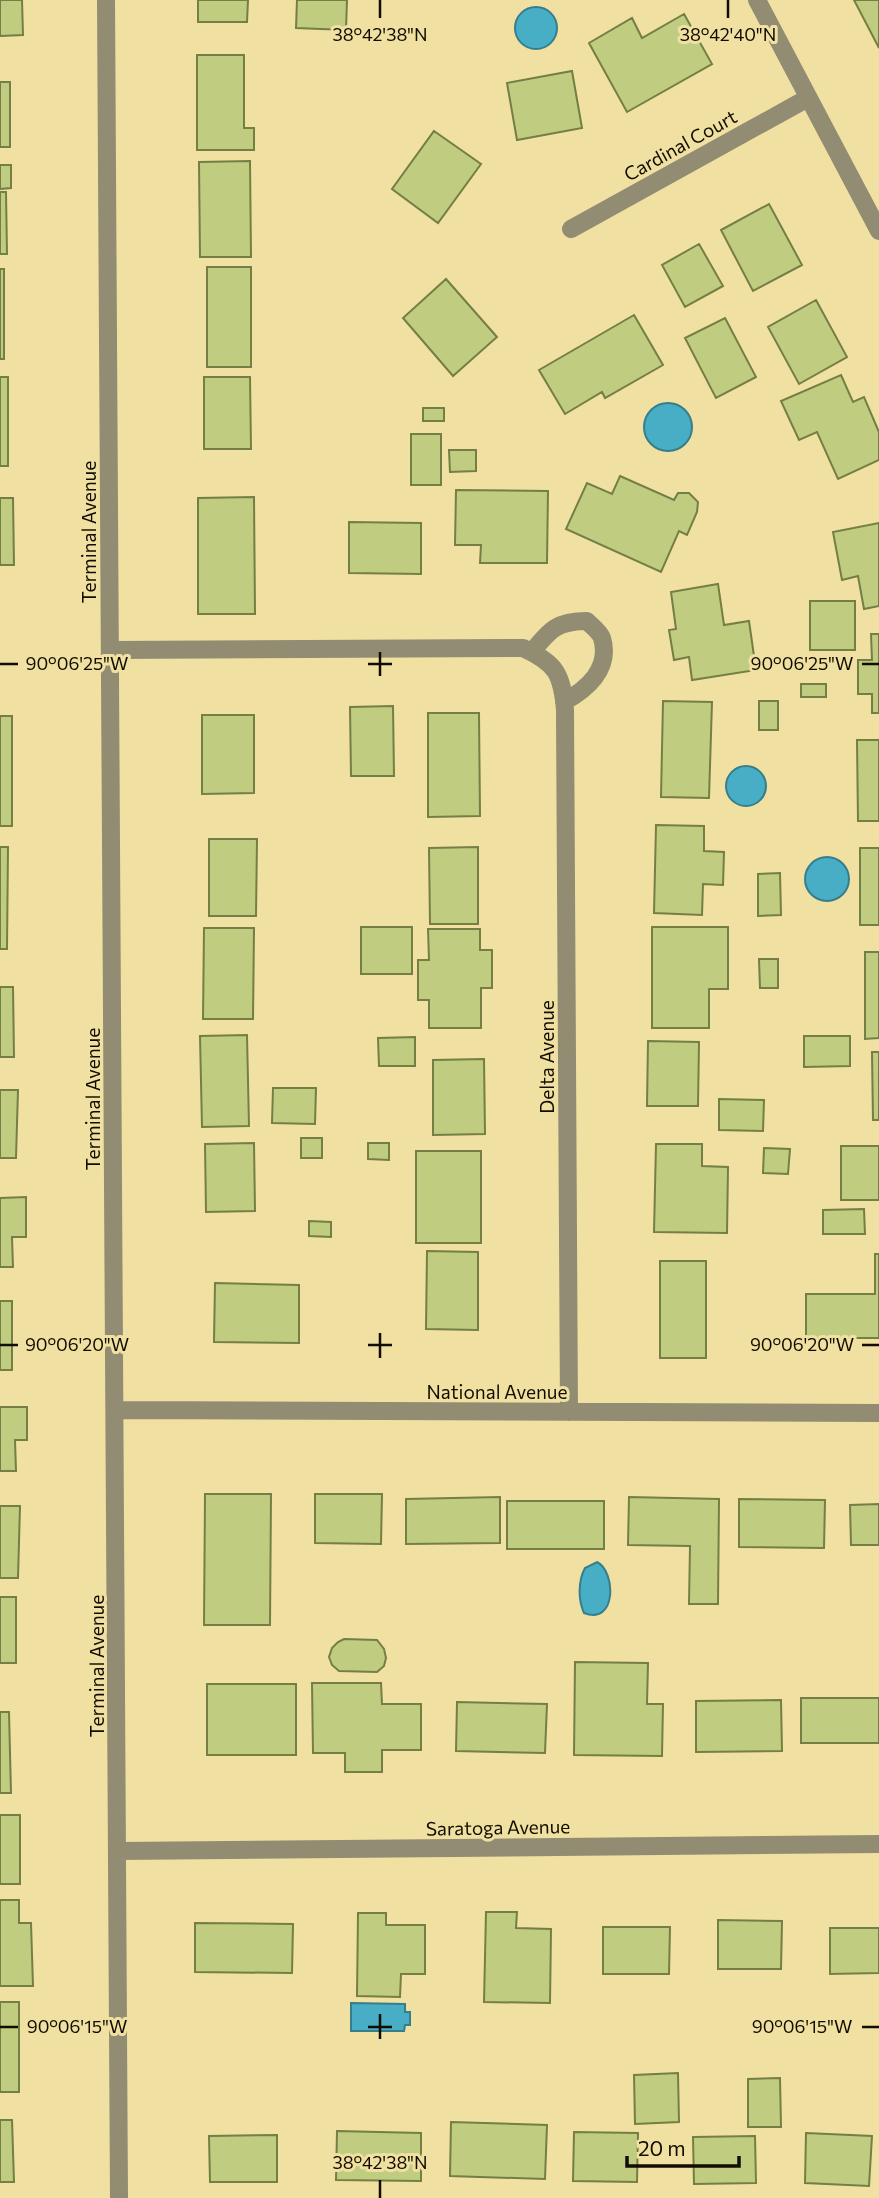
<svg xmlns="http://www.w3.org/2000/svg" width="879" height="2198" font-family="Commissioner,sans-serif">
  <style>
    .water { fill: #47aec6; stroke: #377e8b; stroke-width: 2 }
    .building { fill: #c0cd81; stroke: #757e44; stroke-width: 2 }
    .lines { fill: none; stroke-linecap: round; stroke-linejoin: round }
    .minor { stroke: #918c72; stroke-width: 18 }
    .ticks { fill: none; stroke: #120d00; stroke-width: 2.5 }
    .labels { text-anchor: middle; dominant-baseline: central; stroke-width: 6; stroke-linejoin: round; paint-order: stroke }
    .street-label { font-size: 19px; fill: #120d00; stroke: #f0e1a2 }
    .ticks-label { font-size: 18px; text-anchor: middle; fill: #120d00; stroke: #f0e1a2; stroke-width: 6; stroke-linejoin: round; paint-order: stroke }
  </style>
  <rect width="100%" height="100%" fill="#f0e1a2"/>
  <path class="water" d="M515 28a21 21 0 1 1 42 0a21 21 0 1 1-42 0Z
    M644 427a24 24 0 1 1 48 0a24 24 0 1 1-48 0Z
    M726 786a20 20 0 1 1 40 0a20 20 0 1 1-40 0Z
    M805 879a22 22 0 1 1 44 0a22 22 0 1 1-44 0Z
    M597 1562C616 1571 617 1626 584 1613 578 1600 578 1581 585 1568Z
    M351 2003 405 2004V2012H410V2025H405L404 2031H351Z"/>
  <path class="building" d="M0 0H22L23 35 0 36Z
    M198 0H248L247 22H198Z
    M297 0H347L346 30 296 28Z
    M854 0H879V48Z
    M684 14 712 64 627 112 589 43 632 18 642 38Z
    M197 55H244V128H254V150H197Z
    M572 71 582 128 517 140 507 83Z
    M0 82H10V147H0Z
    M434 131 481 164 438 223 392 189Z
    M250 161 251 257H200L199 162Z
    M0 165H11V188L0 189Z
    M0 192H6L7 254H0Z
    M769 204 802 265 753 291 721 230Z
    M699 244 723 286 685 307 662 265Z
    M207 267H251V367H207Z
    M0 269H4V359H0Z
    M446 279 497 337 453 376 403 318Z
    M816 300 847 357 799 384 768 327Z
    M634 315 663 365 605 398 602 392 565 414 539 370Z
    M725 318 756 377 716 398 685 338Z
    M841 375 853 402 864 397 879 432V460L838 479 817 432 799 440 781 401Z
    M0 377H8V466H0Z
    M204 377H250L251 449H204Z
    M423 408H444V421H423Z
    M411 434H441V485H411Z
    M449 450H476V471L450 472Z
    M620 476 674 500 678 493H689L698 502 697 512 687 535 679 531 661 572 566 529 587 483 612 494Z
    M456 490 548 491 547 563H480L481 545H455Z
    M254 497 255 614H198V498Z
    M0 498H13L14 565H0Z
    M349 522 421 523V574L349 573Z
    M879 523V606L864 609 858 576 842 580 833 532Z
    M718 584 724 625 749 621 756 670 692 680 689 657 674 660 669 630 676 629 671 592Z
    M810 601H855V650H810Z
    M871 634H879V713H872V694H858V660H872Z
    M801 684H826V697H801Z
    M663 701 712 702 709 798 661 797Z
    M759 701H778V730H759Z
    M393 706 394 776H351L350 707Z
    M428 713H479L480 816 428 817Z
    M202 715H254V793L202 794Z
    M0 716H12V826H0Z
    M857 740H879V821H858Z
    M656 825 704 826V851L724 852 723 885 703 884 702 915 654 913Z
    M209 839H257L256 916H209Z
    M0 847H8L7 949H0Z
    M478 847V924H430L429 848Z
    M860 848H879V925H860Z
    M780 873 781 915 758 916V874Z
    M361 927H412V974H361Z
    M652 927H728V989H709V1028H652Z
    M204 928H254L253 1019H203Z
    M428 929H480V950H492V988H481V1028H429V1000H418V960H429Z
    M865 952H879V1038L865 1039Z
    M759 959H778V988H760Z
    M0 987H13L14 1057H0Z
    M247 1035 249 1126 202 1127 200 1036Z
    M804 1036H850V1066L804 1067Z
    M415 1037V1066H379L378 1038Z
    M648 1041 699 1042 698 1106H647Z
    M872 1052H879V1120H873Z
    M484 1059 485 1134 433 1135V1060Z
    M273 1088H316L315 1124 272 1123Z
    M0 1090H18L16 1158H0Z
    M719 1099 764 1100 763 1131 719 1130Z
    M301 1138H322V1158H301Z
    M254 1143 255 1211 206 1212 205 1144Z
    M368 1143H389V1160L368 1159Z
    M656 1144H702V1166L728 1167 727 1233 654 1232Z
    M841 1146H879V1200H841Z
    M764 1148 790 1149 788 1174 763 1173Z
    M416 1151H481V1243H416Z
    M26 1197V1237H12L13 1267H0V1198Z
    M864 1209 865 1234H823V1210Z
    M309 1221 331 1222V1237L309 1236Z
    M427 1251 478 1252V1330L426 1329Z
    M875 1254H879V1338H806V1294H875Z
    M660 1261H706V1358H660Z
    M215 1283 299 1285V1343L214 1342Z
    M0 1301H12V1370H0Z
    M0 1407H27V1440H15L16 1471H0Z
    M205 1494H271L270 1625H204Z
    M315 1494H382L381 1544 315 1543Z
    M500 1497V1543L406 1544V1499Z
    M629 1497 719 1499 718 1604H689L690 1546 628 1545Z
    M739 1499 825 1500 824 1548 739 1547Z
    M507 1501H604V1549H507Z
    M879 1504V1545H851L850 1505Z
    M0 1506H20L18 1578H0Z
    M0 1597H16V1663H0Z
    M344 1639 377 1640 384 1649 386 1658 384 1666 377 1672 339 1671 332 1665 329 1657 332 1648 338 1642Z
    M575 1662 648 1663 647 1704H663L662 1756 574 1755Z
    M312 1683H381L382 1704H421V1750H382V1772H345V1753H313Z
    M207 1684H296V1755H207Z
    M801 1698H879V1743H801Z
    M781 1700 782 1751 696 1752V1701Z
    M457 1702 547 1704 545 1753 456 1751Z
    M0 1712H9L11 1793H0Z
    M0 1815H20V1884H0Z
    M0 1900H19V1923H31L33 1986H0Z
    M486 1912H517L516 1928 551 1929 550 2003 484 2002Z
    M358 1913H386V1925H425V1974H401L400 1997 357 1996Z
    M718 1920 782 1921 781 1969H718Z
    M195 1923 293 1924 292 1973 195 1972Z
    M603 1927H670L669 1974H603Z
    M830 1928H879V1973L830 1974Z
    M0 2002H19V2092H0Z
    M678 2073 679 2122 635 2124 634 2075Z
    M780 2078 781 2127H748V2079Z
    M0 2120H12L14 2182H0Z
    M451 2122 547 2125 545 2179 450 2176Z
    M337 2131 421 2133V2181L336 2180Z
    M574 2132 638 2133 637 2182 573 2181Z
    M806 2133 872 2136 869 2186 805 2183Z
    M277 2135V2182H210L209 2136Z
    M755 2136 756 2183 694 2184 693 2137Z"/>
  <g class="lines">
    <path class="minor" d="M106 0 119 2198
      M757 0 879 231
      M571 229 808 98
      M110 650 523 648C556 663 562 674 565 710L569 1412
      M532 652C550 629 558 621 587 621 592 626 600 632 602 638 611 669 587 689 564 702
      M115 1410 879 1413
      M118 1851 879 1844"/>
  </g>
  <path class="ticks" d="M380 0V18M728 0V18M380 652V676M0 664H18M368 664H392M862 664H879M380 1333V1358M0 1345H18M368 1345H392M862 1345H879M380 2014V2039M0 2027H18M368 2027H392M862 2027H879M380 2180V2198"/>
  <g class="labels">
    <g class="street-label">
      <text transform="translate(680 145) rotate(-29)">Cardinal Court</text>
      <text transform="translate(88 532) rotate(-90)">Terminal Avenue</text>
      <text transform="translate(546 1057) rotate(-90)">Delta Avenue</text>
      <text transform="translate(92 1099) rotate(-90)">Terminal Avenue</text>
      <text x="497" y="1391">National Avenue</text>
      <text transform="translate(96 1666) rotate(-90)">Terminal Avenue</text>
      <text transform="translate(498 1827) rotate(-1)">Saratoga Avenue</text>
    </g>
  </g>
  <g class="ticks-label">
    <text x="380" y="41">38°42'38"N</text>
    <text x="728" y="41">38°42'40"N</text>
    <text x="77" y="670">90°06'25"W</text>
    <text x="802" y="670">90°06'25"W</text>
    <text x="802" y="1351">90°06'20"W</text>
    <text x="77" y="1351">90°06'20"W</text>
    <text x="77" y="2033">90°06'15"W</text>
    <text x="802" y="2033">90°06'15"W</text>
    <text x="380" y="2169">38°42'38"N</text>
  </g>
  <path d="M627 2156v10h112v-10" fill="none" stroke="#120d00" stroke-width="3.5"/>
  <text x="638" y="2156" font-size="21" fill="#120d00" stroke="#f0e1a2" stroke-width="5" paint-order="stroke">20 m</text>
</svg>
